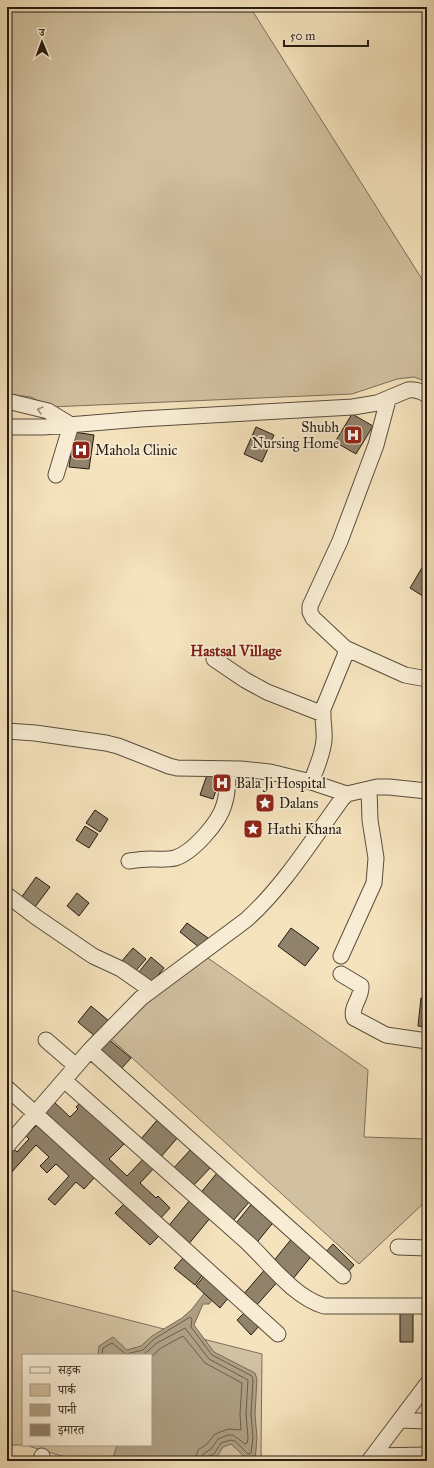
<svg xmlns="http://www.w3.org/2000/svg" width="434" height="1468" font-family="'IM FELL Great Primer','Noto Serif Devanagari',serif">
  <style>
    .green { fill: #d2c1a0; stroke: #7c6e59 }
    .water { fill: #ae9f83; stroke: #776a56 }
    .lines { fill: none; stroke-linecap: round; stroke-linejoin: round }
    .shore { stroke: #6a5d4a; stroke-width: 1 }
    .building { fill: #91836b; stroke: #251b12 }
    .minor-casing { stroke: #594d3d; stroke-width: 17 }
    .minor { stroke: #f8edd4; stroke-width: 15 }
    .oneway { stroke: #998e7d }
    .labels { text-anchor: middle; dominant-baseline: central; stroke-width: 3.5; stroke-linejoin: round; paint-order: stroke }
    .poi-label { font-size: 14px; fill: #251b12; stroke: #f8edd4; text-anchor: start }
    .neighbourhood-label { font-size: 15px; font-weight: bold; fill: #7a1f14; stroke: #f8edd4 }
  </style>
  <rect width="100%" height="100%" fill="#f5e3bd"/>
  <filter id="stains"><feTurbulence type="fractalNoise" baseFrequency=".005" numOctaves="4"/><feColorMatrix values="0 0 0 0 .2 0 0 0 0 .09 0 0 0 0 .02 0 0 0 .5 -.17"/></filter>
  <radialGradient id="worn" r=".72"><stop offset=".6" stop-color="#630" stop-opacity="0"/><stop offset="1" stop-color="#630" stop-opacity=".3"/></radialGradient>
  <path class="green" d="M7 7H250L427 287V382L414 377 397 379 352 394 50 407 31 397 7 394Z
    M205 956 368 1070 364 1137 427 1139V1200L359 1264 109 1037 136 1004Z
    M7 1289 262 1354 261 1452 262 1461H78L25 1445H151V1355H23V1445H7Z"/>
  <path class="water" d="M206 1291 214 1298 209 1304H203L194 1325 214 1352 255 1373 257 1379 255 1414 257 1438 255 1461H249L231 1444 223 1447 217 1457 204 1461H112L117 1445H151V1355H98L99 1346 113 1337 127 1350 141 1346 152 1336 182 1318 192 1309Z"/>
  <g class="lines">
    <path class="shore" d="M102 1355 103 1348 112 1343 126 1354 143 1350 154 1339 190 1317 192 1319 191 1327 212 1355 252 1376 253 1380 251 1414 253 1438 251 1453 248 1454 235 1441 231 1440 221 1443 214 1454 207 1457 206 1461
      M143 1355 157 1343 185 1328 209 1359 248 1380 246 1414 248 1438 247 1443 245 1444 233 1435H228L218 1439 211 1449 203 1454 201 1461
      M151 1357 161 1348 183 1336 205 1363 242 1383 240 1414 241 1430 228 1429 215 1434 207 1444 198 1450 195 1461"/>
  </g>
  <path class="building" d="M352 414 373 426 356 454 335 442Z
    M256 427 274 435 262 462 244 454Z
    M74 432 94 435 89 469 69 467Z
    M426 561 427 596 426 598 410 588Z
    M208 772 221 776 213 799 200 795Z
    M95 810 108 819 100 832 86 823Z
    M85 826 98 834 89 848 76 840Z
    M36 877 50 887 35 907 21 898Z
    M77 893 89 903 79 916 67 906Z
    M187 923 208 938 200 948 180 932Z
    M291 928 319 948 305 966 278 946Z
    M133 948 146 959 134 973 121 962Z
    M151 957 164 968 151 984 138 973Z
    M421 998 427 999V1027L418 1026Z
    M91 1006 109 1021 96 1037 78 1022Z
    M106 1037 131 1058 120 1070 96 1049Z
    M84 1099 114 1127 110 1131 124 1144 109 1159 127 1176 146 1156 156 1166 140 1183 156 1198 158 1196 170 1208 158 1221 40 1114 52 1100 70 1117 78 1109 76 1107Z
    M159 1118 179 1136 160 1158 140 1140Z
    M39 1123 96 1176 84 1189 76 1182 55 1205 48 1199 69 1176 56 1164 47 1173 40 1166 49 1157 36 1145 10 1174 7 1171V1152L12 1147 17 1152 29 1139 26 1136Z
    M192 1148 212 1166 191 1188 171 1171Z
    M217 1173 250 1201 232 1222 199 1195Z
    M190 1200 211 1217 187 1246 166 1229Z
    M127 1201 162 1233 150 1245 115 1213Z
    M254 1201 276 1219 254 1246 232 1228Z
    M293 1237 313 1254 292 1280 272 1263Z
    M333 1244 354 1265 346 1274 324 1254Z
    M183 1258 203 1274 195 1285 174 1268Z
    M267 1267 280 1279 255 1307 242 1296Z
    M204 1276 229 1297 220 1308 196 1286Z
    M400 1310H413V1342H400Z
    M246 1311 260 1325 251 1335 237 1320Z
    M7 1457H13V1461H7Z"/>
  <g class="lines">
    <g class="minor-casing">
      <path id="minor" d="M7 401 48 411 71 425
        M7 427H44L141 419 353 407 377 403 408 390C416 389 421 391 427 395
        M56 475 71 425
        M345 648 405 675 427 679
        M214 659 245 680 267 692 323 714
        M7 731 35 733 106 743 118 746 169 766 177 768 241 769 270 772 311 782 347 794 377 787H389L427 791
        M311 782C316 769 323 754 324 740 325 730 322 719 323 709L346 653 344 647 313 618 310 612V606L340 541 376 445 388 400
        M129 861C136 860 143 859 150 859 158 859 167 860 175 858 192 853 219 823 224 805 228 793 228 781 228 769
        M7 895 36 917 93 956 121 969 151 990
        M341 956 374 883 376 858 370 820 369 789
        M341 974 361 986C362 998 350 1007 354 1018L386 1035 427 1041
        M46 1040 76 1066
        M90 1050 343 1276
        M64 1080C125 1134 187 1189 248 1243 271 1265 293 1296 324 1306H427
        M7 1088 278 1334
        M7 1146 90 1050 141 998 246 920C284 886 312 840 342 799L347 794
        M398 1247 427 1248
        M400 1420 427 1421
        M373 1456 427 1455
        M41 1461 42 1456
        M369 1461 427 1384"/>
    </g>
    <use href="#minor" class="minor"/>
  </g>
  <defs><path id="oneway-chevron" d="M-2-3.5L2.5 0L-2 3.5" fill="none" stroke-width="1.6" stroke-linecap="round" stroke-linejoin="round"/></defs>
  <use class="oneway" href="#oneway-chevron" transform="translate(40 410) rotate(-165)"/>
  <defs>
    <g id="hospital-square" transform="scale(1)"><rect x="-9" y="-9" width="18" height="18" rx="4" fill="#8f2418" stroke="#f8edd4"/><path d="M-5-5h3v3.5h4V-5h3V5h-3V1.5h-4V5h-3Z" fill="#fff"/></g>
    <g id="sight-square" transform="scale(1)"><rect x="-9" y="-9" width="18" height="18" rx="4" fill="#8f2418" stroke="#f8edd4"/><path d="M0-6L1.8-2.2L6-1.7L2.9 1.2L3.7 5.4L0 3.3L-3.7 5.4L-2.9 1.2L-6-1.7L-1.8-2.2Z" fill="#fff"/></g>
  </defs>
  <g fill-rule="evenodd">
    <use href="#hospital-square" x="353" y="435"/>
    <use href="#hospital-square" x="81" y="450"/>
    <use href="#hospital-square" x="222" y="783"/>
    <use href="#sight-square" x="265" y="803"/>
    <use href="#sight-square" x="253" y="829"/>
  </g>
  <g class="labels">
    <g class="poi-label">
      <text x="339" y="427" text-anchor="end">Shubh<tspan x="339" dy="16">Nursing Home</tspan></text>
      <text x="95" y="450">Mahola Clinic</text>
      <text x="236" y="783">Bala Ji Hospital</text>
      <text x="279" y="803">Dalans</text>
      <text x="267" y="829">Hathi Khana</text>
    </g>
    <g class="neighbourhood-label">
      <text x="236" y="651">Hastsal Village</text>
    </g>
  </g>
  <rect width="434" height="1468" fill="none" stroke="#f5e3bd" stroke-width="24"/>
  <rect x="8" y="8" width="418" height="1452" fill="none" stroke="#251b12" stroke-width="2"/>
  <rect x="12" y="12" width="410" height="1444" fill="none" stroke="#251b12"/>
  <rect x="22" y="1354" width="130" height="92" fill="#f8edd4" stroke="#a49986"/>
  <rect x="30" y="1367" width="20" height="6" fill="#f8edd4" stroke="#a49986"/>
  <text x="58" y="1374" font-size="12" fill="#251b12">सड़क</text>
  <rect x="30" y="1384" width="20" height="12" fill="#d2c1a0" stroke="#a49986"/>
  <text x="58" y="1394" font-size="12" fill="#251b12">पार्क</text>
  <rect x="30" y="1404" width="20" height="12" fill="#ae9f83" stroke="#a49986"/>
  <text x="58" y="1414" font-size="12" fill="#251b12">पानी</text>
  <rect x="30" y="1424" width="20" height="12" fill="#91836b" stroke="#a49986"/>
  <text x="58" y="1434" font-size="12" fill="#251b12">इमारत</text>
  <g transform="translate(42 42) rotate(359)" stroke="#f8edd4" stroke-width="3" paint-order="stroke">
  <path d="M0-3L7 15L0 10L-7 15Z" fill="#251b12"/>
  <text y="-6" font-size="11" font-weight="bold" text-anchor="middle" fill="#251b12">उ</text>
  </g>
  <path d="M284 40v6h84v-6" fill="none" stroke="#251b12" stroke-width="2"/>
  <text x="290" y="40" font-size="12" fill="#251b12" stroke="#f8edd4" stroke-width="3" paint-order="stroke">50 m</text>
  <rect width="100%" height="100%" filter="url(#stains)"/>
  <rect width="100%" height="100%" fill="url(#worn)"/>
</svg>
